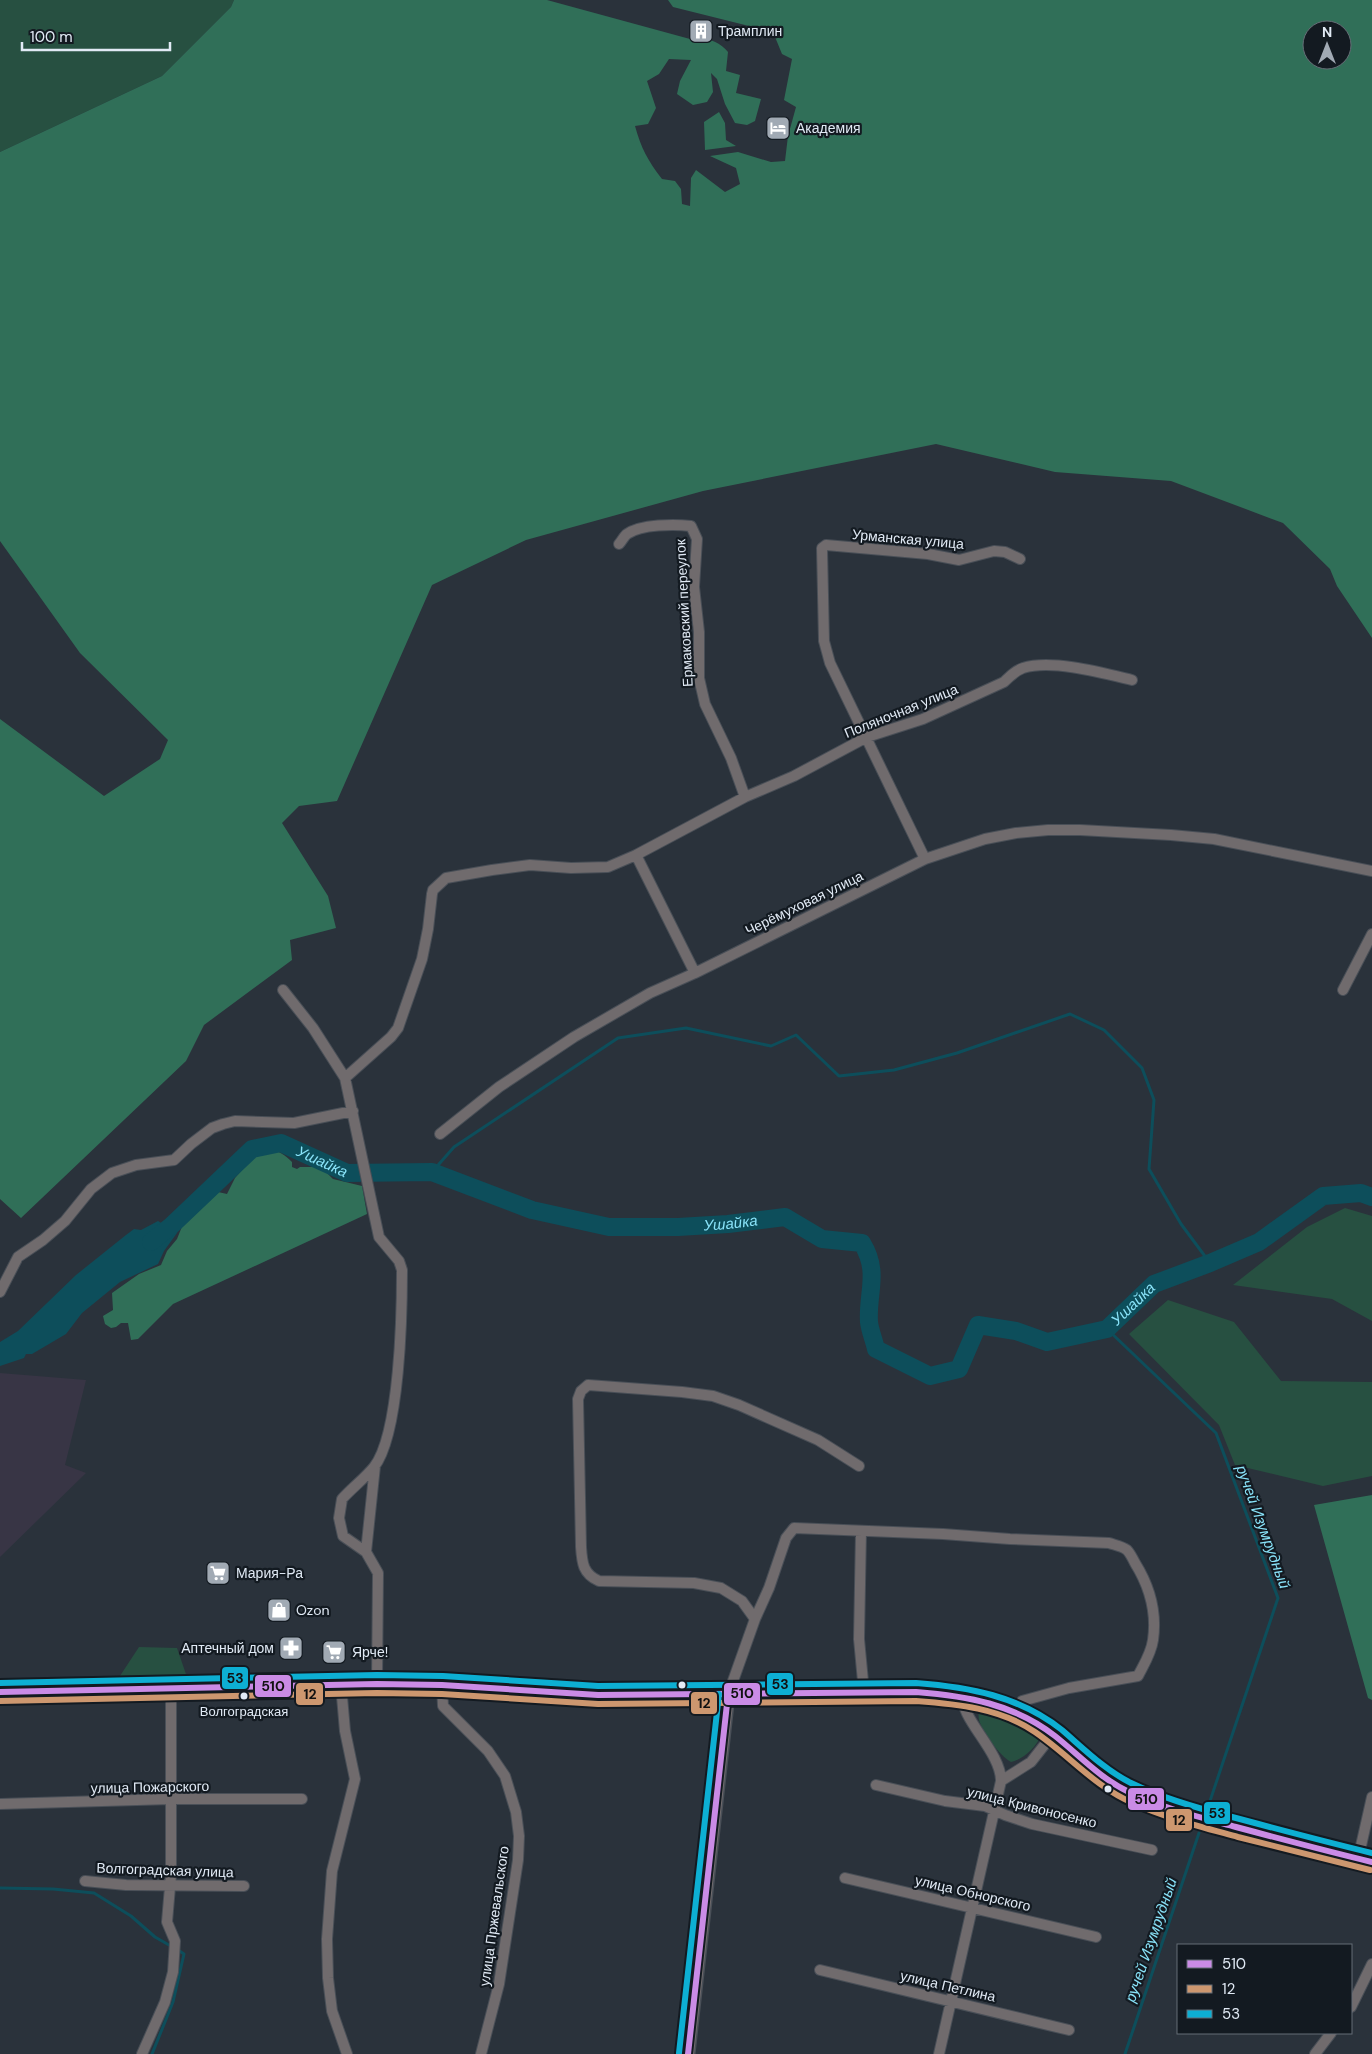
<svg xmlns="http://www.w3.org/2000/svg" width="1372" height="2054" font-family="'DM Sans',sans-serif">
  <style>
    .industrial { fill: #383545 }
    .green { fill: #275041 }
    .forest { fill: #306f58; fill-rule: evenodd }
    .water { fill: #0d4e5b }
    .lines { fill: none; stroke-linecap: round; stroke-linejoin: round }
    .stream { stroke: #0d4e5b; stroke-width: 3 }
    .river { stroke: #0d4e5b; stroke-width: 18 }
    .minor-casing { stroke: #494f57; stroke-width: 12 }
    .tertiary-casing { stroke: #494f57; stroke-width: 15 }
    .minor { stroke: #706b6d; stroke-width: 10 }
    .tertiary { stroke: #706b6d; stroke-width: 12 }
    .bus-1-casing { stroke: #131a21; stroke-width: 10 }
    .bus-2-casing { stroke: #131a21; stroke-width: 10 }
    .bus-3-casing { stroke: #131a21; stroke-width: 10 }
    .bus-1 { stroke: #ca8be6; stroke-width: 6 }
    .bus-2 { stroke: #cd976f; stroke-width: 6 }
    .bus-3 { stroke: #0dafd3; stroke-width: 6 }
    .bus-dot { fill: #e1eaf5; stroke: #131a21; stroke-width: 2 }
    .labels { text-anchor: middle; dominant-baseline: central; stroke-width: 4.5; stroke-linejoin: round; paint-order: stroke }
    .bus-label { font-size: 13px; fill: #e1eaf5; stroke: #131a21 }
    .poi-label { font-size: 14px; fill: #e1eaf5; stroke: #131a21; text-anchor: start }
    .street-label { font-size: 14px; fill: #e1eaf5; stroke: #131a21 }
    .water-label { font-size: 15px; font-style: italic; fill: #89e3f9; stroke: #131a21 }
    .line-badge { stroke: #131a21; stroke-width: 2 }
    .pale-badge-label { font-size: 14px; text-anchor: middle; font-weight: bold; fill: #111 }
  </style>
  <rect width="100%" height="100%" fill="#2a323b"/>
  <path class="industrial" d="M0 1373 86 1380 65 1465 86 1473 0 1557Z"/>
  <path class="green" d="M0 0H234L231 7 162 76 0 152Z
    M1345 1208 1372 1216V1321L1332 1299 1233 1285 1307 1227Z
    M1168 1300 1234 1322 1281 1381 1372 1382V1476L1323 1486 1235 1465 1219 1425 1129 1334Z
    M139 1647 177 1648 189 1683 114 1685Z
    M981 1705C1001 1712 1030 1717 1041 1736 1035 1748 1024 1759 1011 1762 999 1755 983 1733 979 1720 978 1716 979 1711 978 1707Z"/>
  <path class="forest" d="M234 0H547L690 39C703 36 720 41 728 52L726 71 740 75 736 93 761 99 755 121 747 125 735 123 725 104 717 79 711 73 713 92 707 102 693 105 677 94 680 81 691 60 669 59 659 74 647 81 656 108 648 124 635 126C641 148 648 161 662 179L675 181 681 189 682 204 690 206 691 178 696 170 725 192 740 184 736 168 710 156 738 152 771 162 785 161 788 136 796 107 784 100 792 59 782 54 773 32 673 7 668 0H1372V638L1337 586 1330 569 1283 523 1171 481 1055 472 936 444 703 491 526 540 432 585 337 801 299 806 282 823 328 896 336 928 290 940 292 960 204 1025 186 1061 21 1218 0 1199V719L104 796 160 759 168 740 80 653 0 541V152L162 76 231 7ZM1312 30H1342V60H1312Z
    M719 112 725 123 726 140 736 146 705 150 704 122Z
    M268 1150C279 1150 285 1155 292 1162V1167L297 1169 300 1167H314L323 1169 333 1179 362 1186 367 1214 173 1304 138 1339 131 1340 128 1323H121L116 1327 111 1328 105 1324 103 1316 113 1310 112 1293 139 1274 161 1265 167 1251 177 1239 185 1219 212 1196 218 1192 227 1194 235 1178 256 1154Z
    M1372 1495V1700L1368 1698 1314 1505Z"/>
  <path class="water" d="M158 1221 177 1233 164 1251 158 1264 120 1282 82 1313 66 1334 32 1354H26L24 1358 0 1366V1342L18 1331 76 1275 126 1235 134 1229 141 1230Z"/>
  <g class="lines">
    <path class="stream" d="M432 1172 454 1147 618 1038 686 1028 771 1046 796 1035 839 1076 894 1070 957 1053 1070 1014 1104 1030 1142 1068 1154 1100 1149 1169 1181 1224 1210 1263
      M1107 1329 1216 1433 1278 1598 1210 1801
      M0 1888 53 1889 94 1893 131 1916 155 1937 169 1945
      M152 2054 173 2002 184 1954 178 1950
      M1125 2054 1199 1833"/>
    <path class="river" id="s1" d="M151 1242 171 1226 252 1149 281 1143 347 1173 432 1172 532 1210 609 1227H678L728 1224 785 1217 822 1239 862 1243C880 1272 867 1293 869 1322 870 1331 874 1340 876 1349L930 1376 959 1369 978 1325 1016 1331 1047 1342 1107 1329 1154 1284 1210 1263 1259 1242 1323 1196 1361 1193 1372 1197"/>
    <g class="minor-casing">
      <path id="minor" d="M619 544C622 541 624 536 627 534 641 524 675 524 691 526L697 539 694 587 699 632V678L705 704 731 758 745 797
        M636 855 695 973
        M925 859 830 663 824 641 822 548 826 545 928 554 959 560 994 551 1005 552 1020 559
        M283 990 313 1028 345 1078 379 1237 399 1261 402 1270C402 1313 400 1434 374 1467 365 1478 352 1488 342 1499L339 1518 343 1536 366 1552 378 1573 377 1684
        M1343 990 1372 934
        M345 1078 391 1037 398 1028 422 959 428 929 432 894 433 890 446 878 492 870 530 865 571 868 608 867 636 855 745 797 794 776 867 737 923 719 1004 682C1010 676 1015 671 1023 668 1052 659 1103 673 1132 680
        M440 1134 499 1087 574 1037 650 993 695 973 925 859 985 839 1016 833 1048 830H1080L1171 835 1214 839 1372 871
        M0 1292 18 1257 43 1240 65 1221 91 1189 112 1173 136 1165 174 1160 191 1144 212 1128 223 1124 235 1121 294 1123 353 1111
        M861 1531 859 1639 864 1692
        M366 1552 375 1466
        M755 1619 742 1601 721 1588 694 1583 599 1581C583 1574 582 1563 581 1547L578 1399 581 1391 588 1385 682 1392 713 1396 739 1405 818 1440 859 1466
        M341 1685 345 1731 355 1779 332 1871 327 1939 328 1978 332 2011 347 2054
        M442 1685 443 1706 488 1751 505 1776 516 1812 519 1836 518 1860 499 1984 481 2054
        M728 1695 755 1619 769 1588 786 1538 794 1528 943 1534 1010 1539 1109 1543C1115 1545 1122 1546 1127 1550 1130 1553 1133 1559 1135 1563 1150 1587 1157 1612 1153 1640 1151 1654 1144 1664 1138 1676L1069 1688 1022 1701 1018 1712
        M1001 1781 1031 1762 1053 1734
        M876 1785 945 1801 985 1806 1005 1815 1032 1824 1152 1850
        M0 1804 171 1799H302
        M1358 1859 1372 1797
        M845 1878 1096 1937
        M85 1881 126 1885 244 1886
        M820 1970 1069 2030
        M1351 2007 1372 1964
        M142 2054 165 2002 173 1972 175 1941 167 1922 171 1875V1690
        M939 2054 1001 1781C1001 1751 959 1718 963 1695
        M1315 2054 1331 2033"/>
    </g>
    <g class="tertiary-casing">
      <path id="tertiary" d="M0 1692 377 1684 442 1685 598 1695 916 1692C969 1696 1012 1701 1055 1736 1078 1755 1100 1778 1127 1791 1156 1805 1187 1813 1217 1822 1269 1836 1320 1849 1372 1862
        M688 2054 728 1695"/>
    </g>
    <use href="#minor" class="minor"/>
    <use href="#tertiary" class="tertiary"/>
    <g class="bus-1-casing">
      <path id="bus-1" d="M0 1692 377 1684 442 1685 598 1695 916 1692C967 1696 1014 1704 1055 1736 1079 1755 1100 1778 1127 1791 1161 1808 1199 1817 1236 1827 1281 1839 1326 1851 1372 1862
        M688 2054 728 1695"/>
    </g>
    <g class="bus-2-casing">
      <path id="bus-2" d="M0 1701 377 1693 442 1694 598 1704 916 1701C957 1704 1000 1708 1035 1732 1069 1755 1095 1787 1133 1803 1166 1818 1202 1827 1238 1837 1282 1848 1326 1859 1370 1870"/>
    </g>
    <g class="bus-3-casing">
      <path id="bus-3" d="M0 1683 377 1675 443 1676 598 1686 916 1683C969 1687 1019 1696 1062 1730 1084 1749 1105 1770 1131 1783 1164 1799 1200 1809 1236 1818 1281 1830 1326 1842 1372 1853
        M679 2053 719 1694"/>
    </g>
    <use href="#bus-1" class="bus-1"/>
    <use href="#bus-2" class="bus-2"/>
    <use href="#bus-3" class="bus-3"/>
  </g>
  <defs>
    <g id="building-square" transform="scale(1.25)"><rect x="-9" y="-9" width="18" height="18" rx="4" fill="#a1aab4" stroke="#131a21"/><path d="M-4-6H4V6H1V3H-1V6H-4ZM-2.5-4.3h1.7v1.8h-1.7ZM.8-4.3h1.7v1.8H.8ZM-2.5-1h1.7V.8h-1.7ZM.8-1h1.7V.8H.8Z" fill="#fff"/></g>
    <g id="hotel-square" transform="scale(1.25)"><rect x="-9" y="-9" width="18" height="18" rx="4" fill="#a1aab4" stroke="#131a21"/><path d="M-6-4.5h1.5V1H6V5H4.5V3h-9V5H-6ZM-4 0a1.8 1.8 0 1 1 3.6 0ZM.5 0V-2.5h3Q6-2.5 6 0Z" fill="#fff"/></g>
    <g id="supermarket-square" transform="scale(1.25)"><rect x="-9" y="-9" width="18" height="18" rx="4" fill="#a1aab4" stroke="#131a21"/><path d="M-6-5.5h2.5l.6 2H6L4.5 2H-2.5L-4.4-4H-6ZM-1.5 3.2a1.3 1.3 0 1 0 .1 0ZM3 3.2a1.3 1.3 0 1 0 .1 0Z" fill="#fff"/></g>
    <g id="shop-square" transform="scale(1.25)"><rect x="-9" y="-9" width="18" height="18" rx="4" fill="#a1aab4" stroke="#131a21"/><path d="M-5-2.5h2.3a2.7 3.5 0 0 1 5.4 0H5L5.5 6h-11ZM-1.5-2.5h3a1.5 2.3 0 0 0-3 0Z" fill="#fff"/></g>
    <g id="pharmacy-square" transform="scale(1.25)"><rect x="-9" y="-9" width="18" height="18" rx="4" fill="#a1aab4" stroke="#131a21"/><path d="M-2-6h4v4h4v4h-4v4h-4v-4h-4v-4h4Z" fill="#fff"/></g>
  </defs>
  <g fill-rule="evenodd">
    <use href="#building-square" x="701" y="31"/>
    <use href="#hotel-square" x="778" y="128"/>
    <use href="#supermarket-square" x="218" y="1573"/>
    <use href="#shop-square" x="279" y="1610"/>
    <use href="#pharmacy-square" x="291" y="1648"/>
    <use href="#supermarket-square" x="334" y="1652"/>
  </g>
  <g class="bus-dot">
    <circle cx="682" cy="1685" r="4.5"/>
    <circle cx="244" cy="1696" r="4.5"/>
    <circle cx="1108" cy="1789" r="4.5"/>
  </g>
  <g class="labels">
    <g class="bus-label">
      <text x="244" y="1711">Волгоградская</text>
    </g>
    <g class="poi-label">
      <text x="718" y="31">Трамплин</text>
      <text x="796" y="128">Академия</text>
      <text x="236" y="1573">Мария-Ра</text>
      <text x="296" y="1610">Ozon</text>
      <text x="274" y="1648" text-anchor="end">Аптечный дом</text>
      <text x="352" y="1652">Ярче!</text>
    </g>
    <g class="street-label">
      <text transform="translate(908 539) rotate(5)">Урманская улица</text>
      <text transform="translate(684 613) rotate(-93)">Ермаковский переулок</text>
      <text transform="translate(901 711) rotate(-22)">Поляночная улица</text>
      <text transform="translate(804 903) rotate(-26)">Черёмуховая улица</text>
      <text transform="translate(150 1787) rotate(-1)">улица Пожарского</text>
      <text transform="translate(1032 1807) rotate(14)">улица Кривоносенко</text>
      <text transform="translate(165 1870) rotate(2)">Волгоградская улица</text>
      <text transform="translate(973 1893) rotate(13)">улица Обнорского</text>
      <text transform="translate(494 1916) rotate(-82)">улица Пржевальского</text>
      <text transform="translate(948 1986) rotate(13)">улица Петлина</text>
    </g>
    <g class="water-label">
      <text stroke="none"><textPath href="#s1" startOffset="212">Ушайка</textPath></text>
      <text stroke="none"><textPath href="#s1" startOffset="632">Ушайка</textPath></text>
      <text stroke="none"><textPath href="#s1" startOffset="1186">Ушайка</textPath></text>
      <text transform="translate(1263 1527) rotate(70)">ручей Изумрудный</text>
      <text transform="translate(1151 1940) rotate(-71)">ручей Изумрудный</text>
    </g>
  </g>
  <g class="line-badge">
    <rect x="221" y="1666" width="28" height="24" rx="5" fill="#0dafd3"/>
    <rect x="766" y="1672" width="28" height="24" rx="5" fill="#0dafd3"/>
    <rect x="254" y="1674" width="38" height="24" rx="5" fill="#ca8be6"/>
    <rect x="723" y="1682" width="38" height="24" rx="5" fill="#ca8be6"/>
    <rect x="295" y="1682" width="29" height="24" rx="5" fill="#cd976f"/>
    <rect x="690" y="1691" width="28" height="24" rx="5" fill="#cd976f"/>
    <rect x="1127" y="1787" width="38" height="24" rx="5" fill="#ca8be6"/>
    <rect x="1203" y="1801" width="28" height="24" rx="5" fill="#0dafd3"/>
    <rect x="1165" y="1808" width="28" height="24" rx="5" fill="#cd976f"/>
  </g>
  <g class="pale-badge-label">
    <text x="235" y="1683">53</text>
    <text x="780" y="1689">53</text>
    <text x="273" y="1691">510</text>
    <text x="742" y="1698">510</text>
    <text x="310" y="1699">12</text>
    <text x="704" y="1708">12</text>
    <text x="1146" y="1804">510</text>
    <text x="1217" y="1818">53</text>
    <text x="1179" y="1825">12</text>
  </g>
  <rect x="1177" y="1944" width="175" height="90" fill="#131a21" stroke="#656d76"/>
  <rect x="1187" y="1960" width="25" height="8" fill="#ca8be6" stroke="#656d76"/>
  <text x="1222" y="1969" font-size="15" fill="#e1eaf5">510</text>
  <rect x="1187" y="1985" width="25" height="8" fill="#cd976f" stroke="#656d76"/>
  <text x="1222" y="1994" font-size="15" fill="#e1eaf5">12</text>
  <rect x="1187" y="2010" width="25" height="8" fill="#0dafd3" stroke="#656d76"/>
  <text x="1222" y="2019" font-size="15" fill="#e1eaf5">53</text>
  <g transform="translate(1327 45)"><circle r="24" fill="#131a21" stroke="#656d76"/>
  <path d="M0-4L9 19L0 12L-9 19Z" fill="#a1aab4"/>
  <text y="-8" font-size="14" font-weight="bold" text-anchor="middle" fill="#e1eaf5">N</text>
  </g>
  <path d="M22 42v8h148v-8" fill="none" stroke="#e1eaf5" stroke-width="2.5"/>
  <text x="30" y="42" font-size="15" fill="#e1eaf5" stroke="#131a21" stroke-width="4" paint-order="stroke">100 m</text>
</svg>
